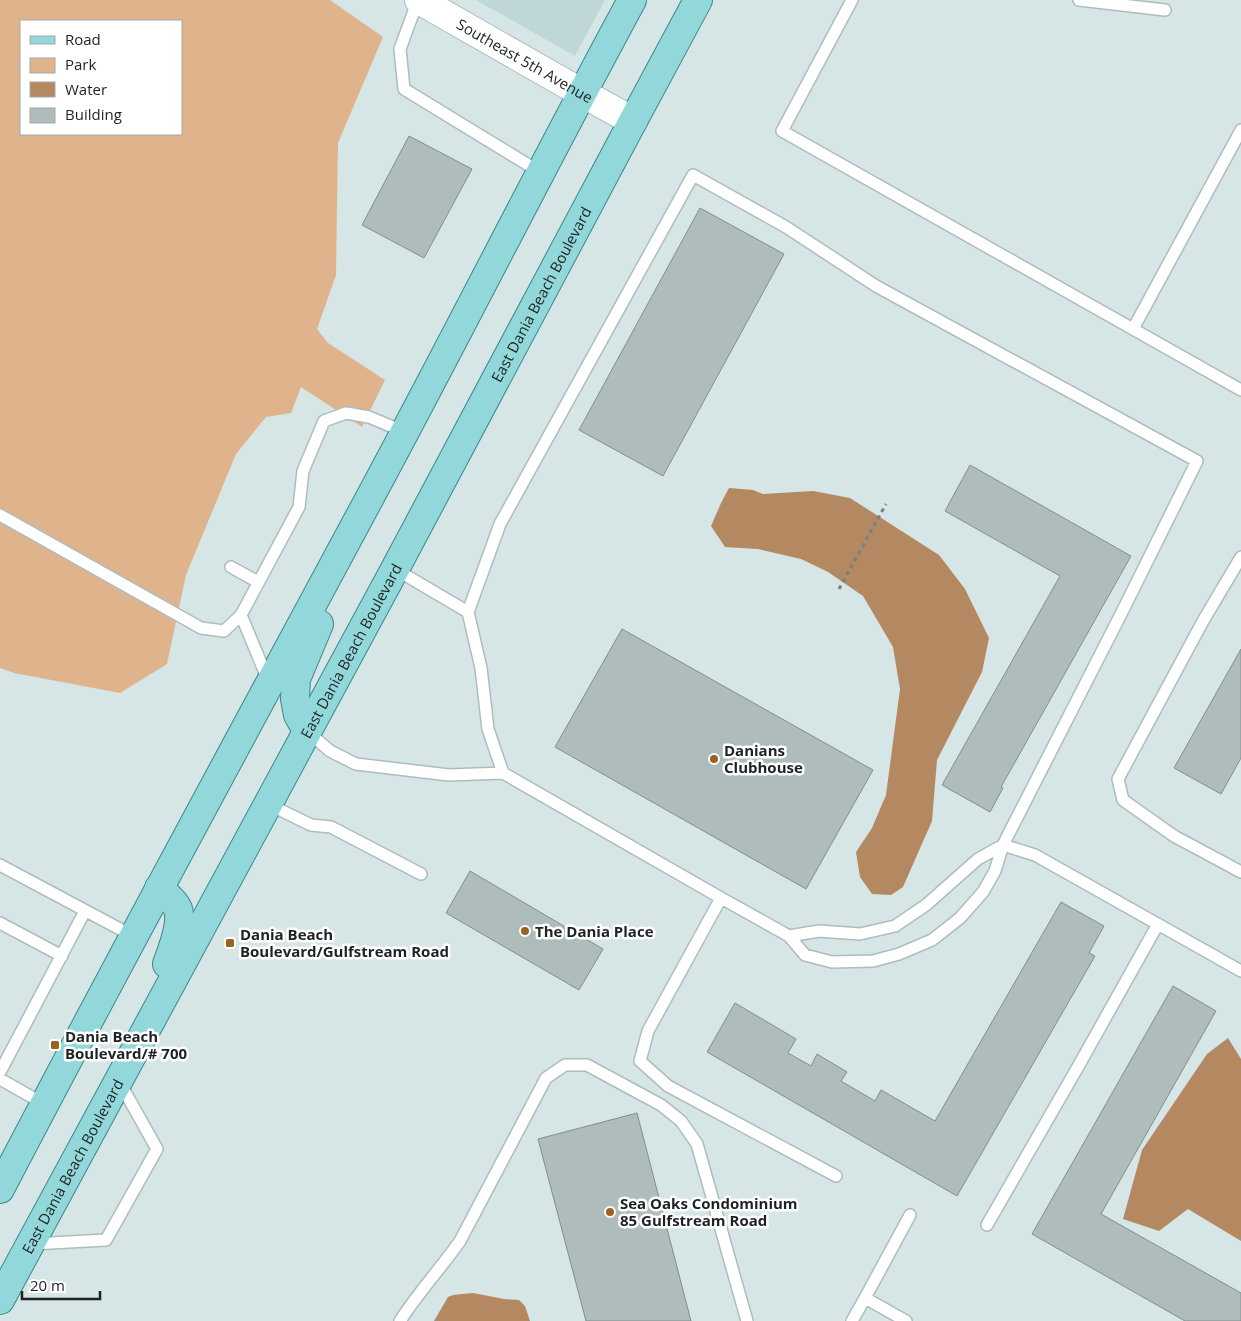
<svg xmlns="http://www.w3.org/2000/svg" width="1241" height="1321" font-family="'Open Sans',sans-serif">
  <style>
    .built { fill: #c0d7d7 }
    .green { fill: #dfb48d; fill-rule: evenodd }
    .water { fill: #b48961 }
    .building { fill: #afbcbc; stroke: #818e8e }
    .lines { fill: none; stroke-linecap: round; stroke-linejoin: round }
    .lane-casing { stroke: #afbcbd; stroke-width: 14 }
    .secondary-casing { stroke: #afbcbd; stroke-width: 30 }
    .primary-casing { stroke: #3a8789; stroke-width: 30 }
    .path { stroke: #768080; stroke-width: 3; stroke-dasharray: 4 4; stroke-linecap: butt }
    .lane { stroke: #fff; stroke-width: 11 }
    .secondary { stroke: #fff; stroke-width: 28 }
    .primary { stroke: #92d8da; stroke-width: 28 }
    .poi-dot { fill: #9b6120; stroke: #fff; stroke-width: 2 }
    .labels { text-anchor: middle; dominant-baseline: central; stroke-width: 5; stroke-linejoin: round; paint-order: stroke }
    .street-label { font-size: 15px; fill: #1d2222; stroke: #fff }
    .poi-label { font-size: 15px; font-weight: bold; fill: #1d2222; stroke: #fff; text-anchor: start }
  </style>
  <rect width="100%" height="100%" fill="#d6e5e5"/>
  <path class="built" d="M476 0H605L575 56Z"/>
  <path class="green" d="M0 0H330L383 37 338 143 336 275 317 329 328 343 385 380 362 427 301 387 291 413 266 417 236 454 186 575 167 664 120 693 14 673 0 668ZM21 21H181V134H21Z"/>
  <path class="water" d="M729 488 753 490 763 494 813 491 850 498 939 555 965 589 989 638 982 672 937 760 932 821 903 887 891 895 872 894 860 877 856 852 872 828 886 795 900 689 893 647 863 596 828 572 801 559 758 549 725 547 711 526 721 503Z
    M1228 1038 1241 1059V1241L1188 1209 1159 1231 1123 1219 1142 1150 1207 1054Z
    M473 1293 504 1299 519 1300 525 1306 530 1321H434L448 1297 453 1295Z"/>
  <path class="building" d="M409 136 472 169 424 258 362 225Z
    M700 208 784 254 663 476 579 430Z
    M970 465 1131 556 1001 787 1003 788 990 812 942 785 1060 576 945 511Z
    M622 629 873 770 806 889 555 747Z
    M1241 649V758L1221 794 1174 768Z
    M470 871 603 949 579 990 446 913Z
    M1061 902 1104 926 1089 953 1095 956 957 1196 707 1052 735 1003 796 1039 788 1053 811 1066 817 1054 847 1072 841 1081 875 1101 881 1090 935 1121Z
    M1173 986 1216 1011 1101 1214 1241 1293V1321H1185L1032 1234Z
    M637 1113 691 1321H586L538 1139Z"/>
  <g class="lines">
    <g class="lane-casing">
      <path id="lane" d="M418 0 400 49 404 89 540 172
        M852 0 782 131 1241 390
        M1079 0 1165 10
        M1133 329 1241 130
        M0 515 201 628 224 631 241 615 299 507 303 471 324 421 346 413 369 417 405 432
        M1241 557 1203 621 1118 779 1123 800 1174 836 1241 872
        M231 567 258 582
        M395 569 468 612 481 668 488 729 503 773
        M468 612 500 524 693 175 786 227 876 286 1197 461 1121 614 1003 845 995 871 983 892 960 918 932 940 899 954 873 961 832 962 805 955 789 936 819 931 860 934 895 926 926 905 978 859 1003 845 1035 855 1241 971
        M241 615 268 680
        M307 731 330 751 356 764 449 775 503 773 721 898
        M268 804 311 825 331 827 421 874
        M0 865 133 936
        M0 923 62 956
        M789 936 721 898 648 1031 640 1061 668 1086 836 1176
        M0 1072 85 911
        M0 1079 44 1104
        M987 1225 1079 1065 1158 924
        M32 1244 106 1240 157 1149 120 1083
        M865 1298 910 1215
        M400 1321C418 1293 441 1268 460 1241L546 1078 565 1065H587L661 1105 681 1121 697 1144 747 1321
        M852 1321 865 1298 906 1321"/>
    </g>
    <g class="secondary-casing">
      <g id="secondary">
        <path id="s1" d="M419 0 582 93 633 121"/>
      </g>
    </g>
    <g class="primary-casing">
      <g id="primary">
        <path d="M307 731 298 715 295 699 296 679 319 624"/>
        <path d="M159 888C165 894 174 900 178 909 183 925 172 949 167 964"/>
        <path d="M0 1189C125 949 255 712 383 473 467 316 547 157 632 0"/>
        <path id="s2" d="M0 1300 395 569 633 121 698 0"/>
      </g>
    </g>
    <path class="path" d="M839 589 886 504"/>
    <use href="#lane" class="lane"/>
    <use href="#secondary" class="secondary"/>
    <use href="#primary" class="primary"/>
  </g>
  <g class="poi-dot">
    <circle cx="714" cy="759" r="5"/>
    <circle cx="525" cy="931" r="5"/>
    <rect x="225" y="938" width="10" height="10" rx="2.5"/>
    <rect x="50" y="1040" width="10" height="10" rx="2.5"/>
    <circle cx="610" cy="1212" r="5"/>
  </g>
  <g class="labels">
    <g class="street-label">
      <text stroke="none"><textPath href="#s1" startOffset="122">Southeast 5th Avenue</textPath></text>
      <text stroke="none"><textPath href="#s2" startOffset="1142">East Dania Beach Boulevard</textPath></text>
      <text stroke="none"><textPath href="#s2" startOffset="738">East Dania Beach Boulevard</textPath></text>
      <text stroke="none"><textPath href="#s2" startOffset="152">East Dania Beach Boulevard</textPath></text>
    </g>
    <g class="poi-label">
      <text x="724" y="750">Danians<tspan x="724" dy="17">Clubhouse</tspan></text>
      <text x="535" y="931">The Dania Place</text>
      <text x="240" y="934">Dania Beach<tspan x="240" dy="17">Boulevard/Gulfstream Road</tspan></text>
      <text x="65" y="1036">Dania Beach<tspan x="65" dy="17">Boulevard/# 700</tspan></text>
      <text x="620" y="1203">Sea Oaks Condominium<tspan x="620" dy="17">85 Gulfstream Road</tspan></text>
    </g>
  </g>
  <rect x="20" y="20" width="162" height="115" fill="#ffffff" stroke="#a5a7a7"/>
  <rect x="30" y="36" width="25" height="8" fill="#92d8da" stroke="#a5a7a7"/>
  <text x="65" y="45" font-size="15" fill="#1d2222">Road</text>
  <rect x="30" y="58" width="25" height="15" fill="#dfb48d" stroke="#a5a7a7"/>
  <text x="65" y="70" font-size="15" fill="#1d2222">Park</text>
  <rect x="30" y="82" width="25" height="15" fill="#b48961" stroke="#a5a7a7"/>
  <text x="65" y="95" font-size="15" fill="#1d2222">Water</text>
  <rect x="30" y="108" width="25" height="15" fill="#afbcbc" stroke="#a5a7a7"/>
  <text x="65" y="120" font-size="15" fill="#1d2222">Building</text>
  <path d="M22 1291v8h78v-8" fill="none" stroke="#1d2222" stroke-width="2.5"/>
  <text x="30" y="1291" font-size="15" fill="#1d2222" stroke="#ffffff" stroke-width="4" paint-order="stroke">20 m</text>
</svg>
